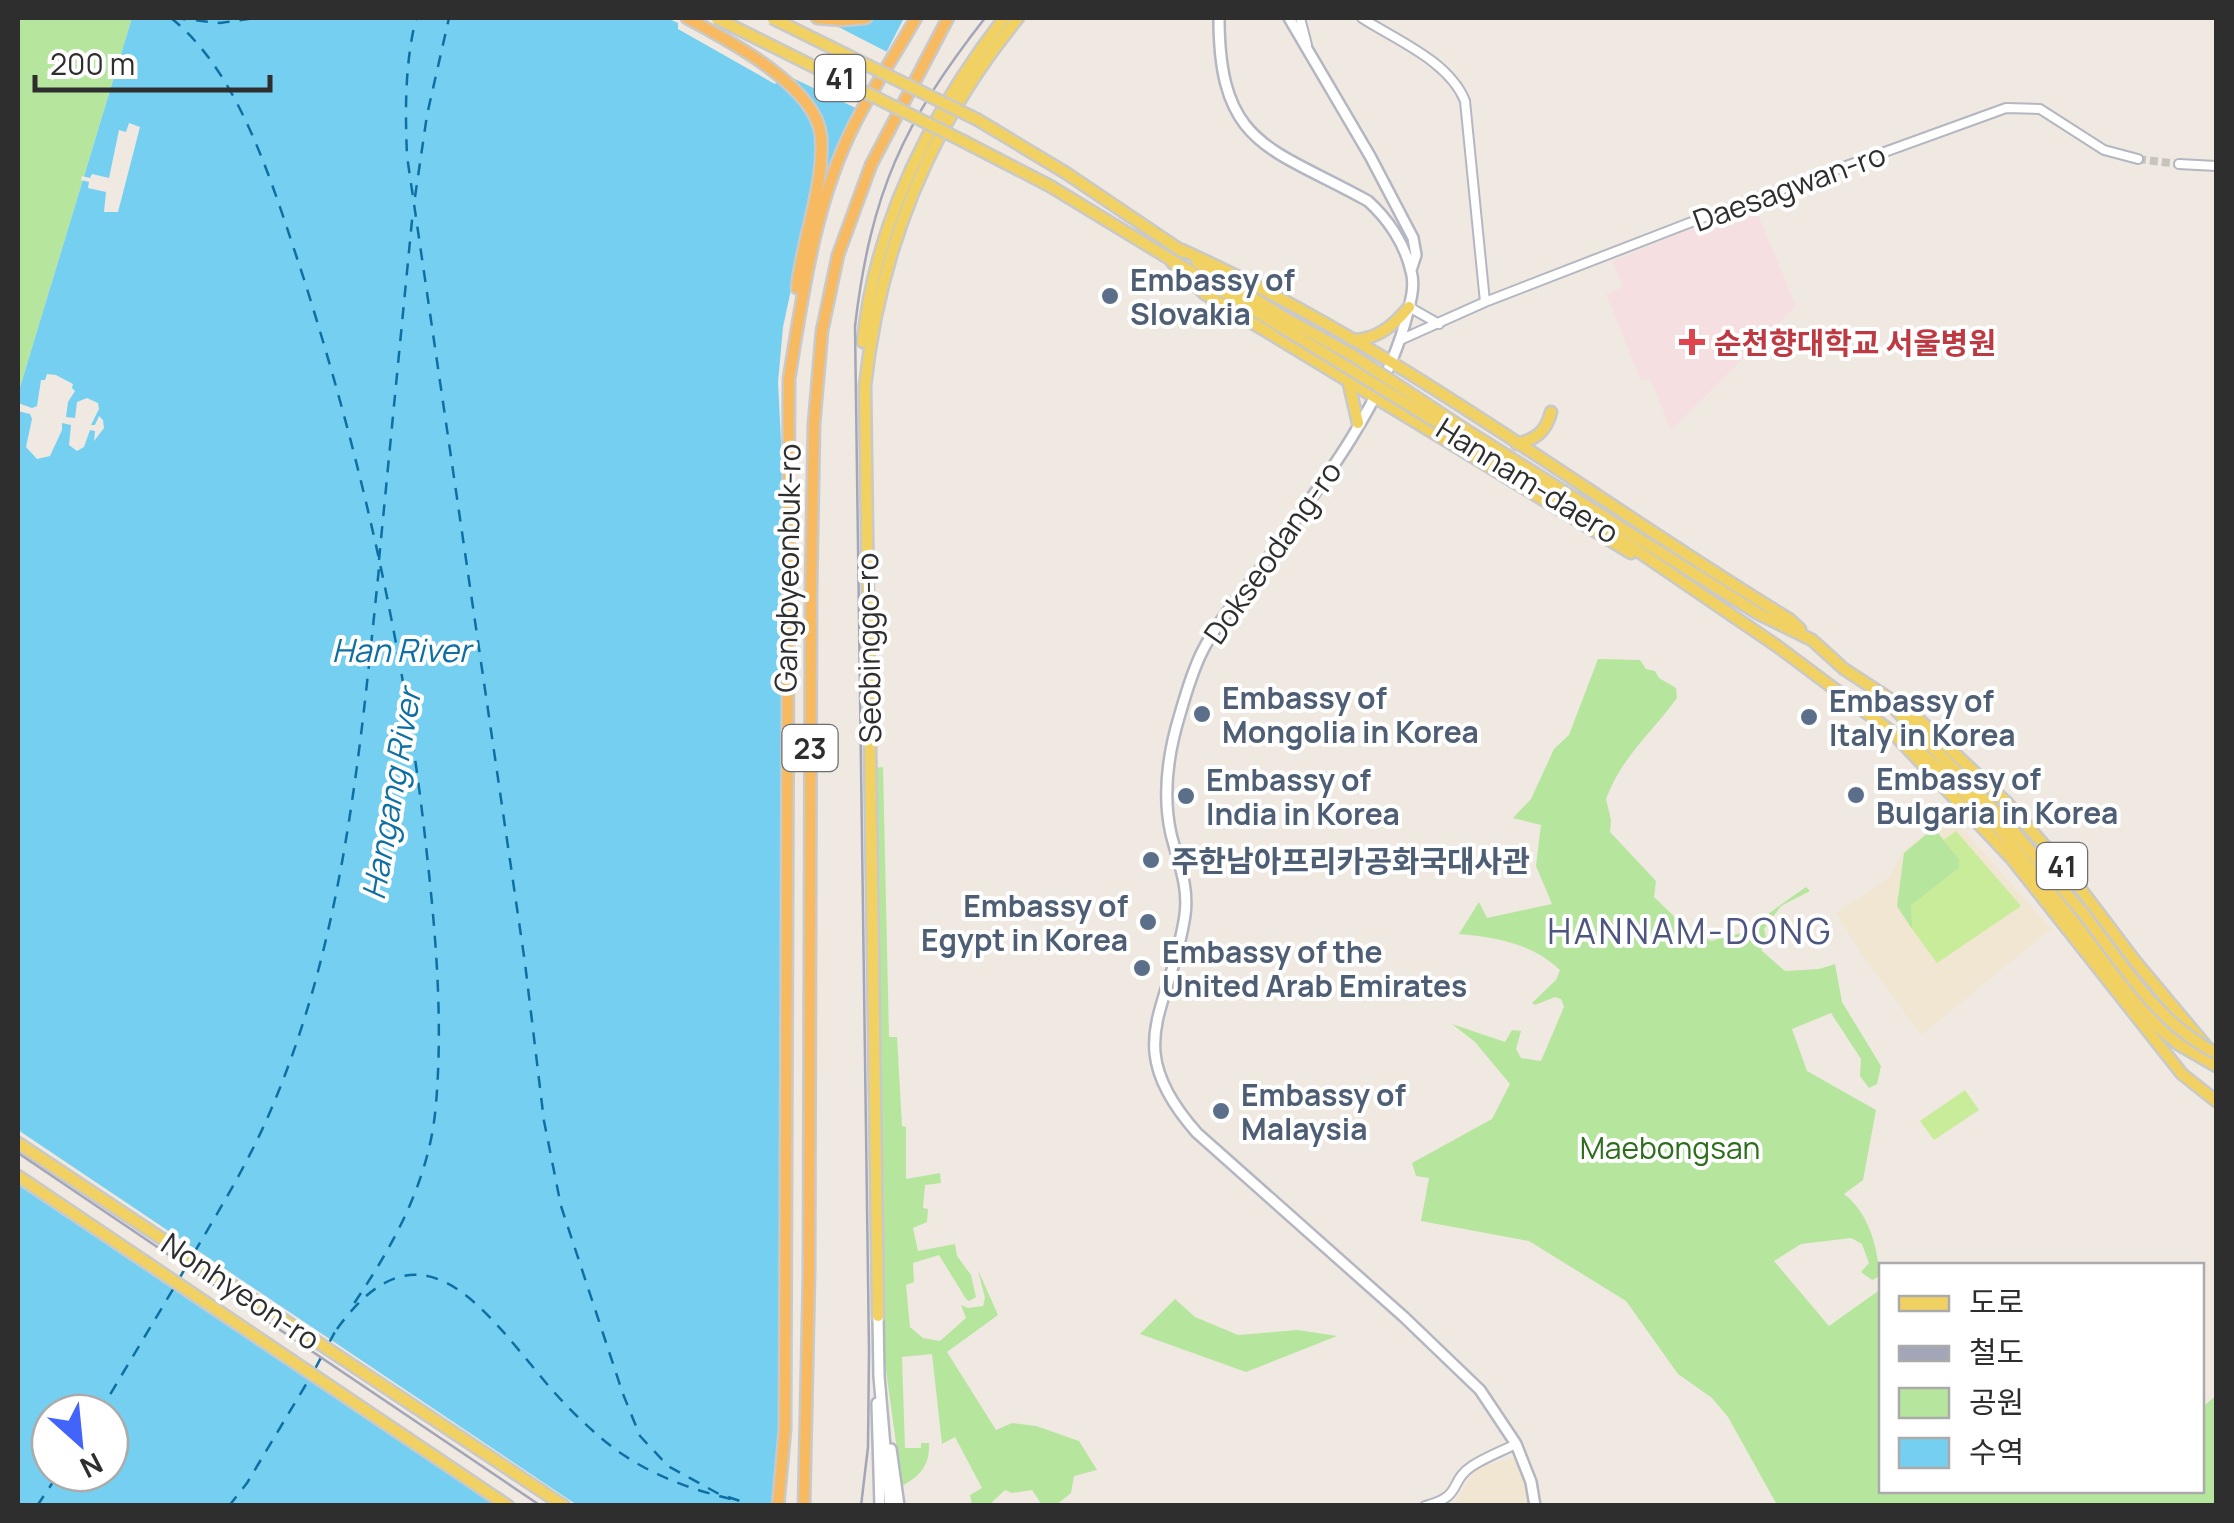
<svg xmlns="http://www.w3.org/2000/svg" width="2234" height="1523" font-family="Manrope,'Noto Sans KR',sans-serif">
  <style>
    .education { fill: #f0e6d1 }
    .medical { fill: #f5dfe0 }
    .green { fill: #b6e59e }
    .pitch { fill: #c9ec9a }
    .water { fill: #75cff0; fill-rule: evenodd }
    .pier { fill: #efe9e1 }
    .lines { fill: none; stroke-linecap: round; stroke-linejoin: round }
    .ferry { stroke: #0d6fa3; stroke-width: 2.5; stroke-dasharray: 12 10; stroke-linecap: butt }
    .tertiary-tunnel { stroke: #c8c4bd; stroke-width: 8; stroke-dasharray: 8 4; stroke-linecap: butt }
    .tertiary-casing { stroke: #b4b7c1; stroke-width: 12 }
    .secondary-casing { stroke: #b4b7c1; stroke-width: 14 }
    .primary-casing { stroke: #c9c9c9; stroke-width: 15 }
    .trunk-casing { stroke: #c9c9c9; stroke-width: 15 }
    .tertiary { stroke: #fff; stroke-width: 8 }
    .secondary { stroke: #fff; stroke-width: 9 }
    .primary { stroke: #f2d163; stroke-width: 10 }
    .trunk { stroke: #f8ba60; stroke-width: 10 }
    .rail { stroke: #a3a6b8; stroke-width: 2.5 }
    .primary-bridge-casing { stroke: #c9c9c9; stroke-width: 15; stroke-linecap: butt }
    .primary-bridge { stroke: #f2d163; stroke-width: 10 }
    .service-dot { fill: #5c6f8a; stroke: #fff; stroke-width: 4 }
    .health-dot { fill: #e0444e; stroke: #fff; stroke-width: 4 }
    .labels { text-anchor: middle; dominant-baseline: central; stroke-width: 8; stroke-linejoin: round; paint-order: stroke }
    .shield { fill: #fff; stroke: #6d6d6d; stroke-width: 2.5 }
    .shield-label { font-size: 28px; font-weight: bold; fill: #2e2e2e }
    .street-label { font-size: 30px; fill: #2e2e2e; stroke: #fff }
    .service-label { font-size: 30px; font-weight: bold; fill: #4e5e75; stroke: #fff; text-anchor: start }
    .health-label { font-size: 30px; font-weight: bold; fill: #be3a42; stroke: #fff; text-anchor: start }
    .park-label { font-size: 30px; fill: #2c6e1b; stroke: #fff }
    .water-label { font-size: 32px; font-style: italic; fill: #0d6fa3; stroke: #fff }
    .quarter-label { font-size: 35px; letter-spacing: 2.5px; fill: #4d5680; stroke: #fff }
  </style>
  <rect width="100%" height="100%" fill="#efe9e1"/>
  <path class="education" d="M1949 814 2051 929 1921 1035 1861 953 1836 913 1889 878 1903 852Z
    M1515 1457 1528 1490V1505L1448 1506 1454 1504 1475 1469Z"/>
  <path class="medical" d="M1753 203 1796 306 1671 430 1650 378 1641 381 1606 294 1623 287 1613 261Z"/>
  <path class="green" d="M18 18H132L18 394Z
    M1598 659 1640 660 1646 669 1655 671 1659 678 1676 688 1677 698C1650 735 1623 755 1606 799L1611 820 1610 832 1656 881 1654 897 1682 924 1711 941 1741 933 1806 887 1810 891 1781 906 1764 929 1767 942 1761 950 1785 971 1819 969 1835 964 1842 1002 1881 1066 1877 1084 1869 1088 1860 1076 1861 1059 1831 1013 1792 1029 1807 1071 1876 1110 1863 1180 1844 1194C1869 1213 1877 1246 1880 1276L1872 1280 1861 1272 1869 1263 1862 1244 1851 1238 1801 1244 1774 1261 1829 1326 1881 1289 1882 1490H2202V1407L2216 1396V1505H1777L1728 1417 1712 1398 1678 1374 1626 1301 1529 1241 1421 1221 1429 1178 1416 1176 1412 1163 1492 1119 1510 1084 1475 1042 1452 1024 1505 1042 1512 1030 1521 1031 1516 1049 1521 1058 1541 1061 1564 1007 1561 999 1555 997 1535 1005 1532 1003 1556 980 1560 970C1533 944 1496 937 1459 934L1479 902 1487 918 1552 904 1536 866 1541 825 1513 818 1531 799 1554 749 1569 735Z
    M883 767 889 1037H897L902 1126 906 1127V1179L940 1173 941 1183 925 1185 923 1208 928 1209 927 1222 913 1228 918 1251 955 1244 957 1256 971 1275 976 1297 969 1301 966 1299 939 1255 913 1263 914 1282 906 1285 910 1327 923 1338 940 1341 966 1318 961 1305 968 1308 983 1306 985 1298 978 1270 998 1315 947 1352 996 1430 1012 1423 1036 1426 1079 1441 1097 1470 1074 1476 1071 1493 1056 1505H1042L1032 1490 1012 1493 1005 1490 989 1505H972L970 1495 982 1488 955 1437 942 1444 932 1354 902 1357 905 1448H921V1443H929C930 1466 920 1476 902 1486L883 1349 875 768Z
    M1934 828 1959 859V868L1912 905V929L1897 906 1904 853Z
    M1175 1299 1195 1317 1238 1335 1298 1330 1337 1336 1246 1372 1140 1334Z"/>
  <path class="pitch" d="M1956 831 2021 906 1937 963 1912 929 1911 905 1959 868V859L1944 840Z
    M1965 1090 1979 1110 1934 1140 1920 1121Z"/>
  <path class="water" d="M132 18H904L858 107 800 248 783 327 778 382 786 538 782 1422 773 1505 18 1506V394ZM50 1413H110V1473H50Z"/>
  <path class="pier" d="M667 18H821L891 54 862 111 784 74 775 84 678 29V23Z
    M129 123 140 127 118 212H104L106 192 88 188 89 182 81 180 82 176 90 178 92 174 109 178 119 130 126 132Z
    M47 374 56 375 73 384 72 388 75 391 68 402 66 417 75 418 77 402 87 398 98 403 99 409 91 425H95L99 416 103 420 104 428 94 441 95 431 90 430 84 447 77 451 69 445 71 425 62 423V430L50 456 37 459 26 447 32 419 30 414 18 411V403L32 408 37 406 41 380H45Z
    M18 1128 21 1132 577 1505H494L18 1185Z"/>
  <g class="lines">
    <path class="ferry" d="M171 18C241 74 273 187 301 270 362 460 406 656 427 855 436 936 443 1022 436 1104 430 1179 395 1243 353 1305
      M174 18 220 23 255 18
      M415 197 427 115 449 18
      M379 560 413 210
      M194 1253C221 1207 249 1161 270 1112 344 940 360 752 379 568
      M179 1279 190 1260
      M337 1329C419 1215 481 1305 542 1378 560 1400 580 1420 601 1438 641 1472 689 1490 740 1501L719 1494 668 1466 640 1436 623 1394 561 1206 544 1121 525 963 407 156C405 108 405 64 416 18
      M329 1343 337 1328
      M315 1369 325 1350
      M99 1413 175 1286
      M37 1506 59 1473
      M229 1506 247 1483 311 1376"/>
    <path class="tertiary-tunnel" d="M2138 159 2179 164"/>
    <g class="tertiary-casing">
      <path id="tertiary" d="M1300 18 1307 45
        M1362 18C1396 40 1449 61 1465 101L1485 302
        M2179 164 2216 166
        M1409 307 1439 324
        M1400 340 1485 302 1689 223 2006 108 2040 109 2104 150 2138 159
        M1425 1506C1464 1496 1448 1482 1472 1466 1486 1457 1502 1451 1516 1444"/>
    </g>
    <g class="secondary-casing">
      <path id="secondary" d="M1219 18C1219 147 1271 147 1368 201 1388 219 1405 244 1411 271 1416 287 1409 307 1405 323 1380 412 1309 501 1255 576 1238 599 1216 624 1203 650 1193 669 1186 693 1180 714 1168 753 1162 794 1171 834 1178 862 1189 885 1185 915 1171 1011 1118 1044 1197 1133L1404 1317 1480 1390 1516 1444 1531 1482 1535 1506
        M1289 18 1370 156 1413 238 1416 255 1411 270
        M878 1316 879 1376 890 1506
        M877 1403 880 1506
        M891 1449 899 1506"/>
    </g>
    <g class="primary-casing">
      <path id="primary" d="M978 120 1066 173 1183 252
        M963 141 1050 186 1280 326
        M1182 250C1397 347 1587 496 1789 619L1800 629
        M1172 262 1205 294 1631 553
        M1197 262 1285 318
        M1352 340C1377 340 1394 325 1409 307
        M863 342C875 221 931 113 1004 18
        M1348 380 1358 423
        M1466 430 1757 613 1812 640 1844 669 1913 714 2007 803 2067 871 2135 961 2216 1058
        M1461 437 1629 545 1777 646 1892 732 2012 859 2182 1074 2216 1101
        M1517 444C1536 439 1546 432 1551 412
        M1888 702 2006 822 2083 913
        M1910 743 1953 781 2000 830 2159 1028 2178 1044 2216 1066
        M18 1143 564 1506
        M18 1176 508 1506
        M878 1316 865 386C880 249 930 125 1018 18"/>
    </g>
    <g class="trunk-casing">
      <path id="trunk" d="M687 18C728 40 816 86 821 136 825 184 802 240 797 288
        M817 18 842 20 866 18
        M778 1506 785 1429 789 379C803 294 814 204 854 125 873 88 896 53 916 18
        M804 1506 809 1274 811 592 814 424 822 331 838 255 871 165 948 18"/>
    </g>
    <use href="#tertiary" class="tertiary"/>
    <use href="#secondary" class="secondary"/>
    <use href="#primary" class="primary"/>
    <use href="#trunk" class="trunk"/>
    <path class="rail" d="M18 1153 541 1506
      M861 1506 868 1447 869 1350 855 326C871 192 903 123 985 18"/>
    <g class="primary-bridge-casing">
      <path id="primary-bridge" d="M716 18 963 141
        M772 18 978 120
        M1285 318 1352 355 1466 430
        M1280 326 1461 437
        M2083 913C2122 964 2158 1024 2216 1053"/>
    </g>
    <use href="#primary-bridge" class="primary-bridge"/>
  </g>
  <g class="service-dot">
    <circle cx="1110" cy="296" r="10"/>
    <circle cx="1202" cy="714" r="10"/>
    <circle cx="1809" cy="717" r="10"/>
    <circle cx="1856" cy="795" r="10"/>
    <circle cx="1186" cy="796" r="10"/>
    <circle cx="1151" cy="860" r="10"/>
    <circle cx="1148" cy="922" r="10"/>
    <circle cx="1142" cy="968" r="10"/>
    <circle cx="1221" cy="1111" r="10"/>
  </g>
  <path class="health-dot" d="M1687 327h10v10h10v10h-10v10h-10v-10h-10v-10h10z"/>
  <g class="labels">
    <g class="shield">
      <rect x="815" y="55" width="50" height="46" rx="8"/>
      <rect x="782.5" y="725" width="55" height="46" rx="8"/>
      <rect x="2037" y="843" width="50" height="46" rx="8"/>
    </g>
    <g class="shield-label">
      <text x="840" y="78">41</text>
      <text x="810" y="748">23</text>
      <text x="2062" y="866">41</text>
    </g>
    <g class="street-label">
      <text transform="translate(1789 187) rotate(-20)">Daesagwan-ro</text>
      <text transform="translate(1528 480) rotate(32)">Hannam-daero</text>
      <text transform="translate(1272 552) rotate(-55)">Dokseodang-ro</text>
      <text transform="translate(787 568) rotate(-89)">Gangbyeonbuk-ro</text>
      <text transform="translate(868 648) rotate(-91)">Seobinggo-ro</text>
      <text transform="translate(241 1291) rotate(34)">Nonhyeon-ro</text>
    </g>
    <g class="service-label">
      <text x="1130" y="279">Embassy of<tspan x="1130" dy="34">Slovakia</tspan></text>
      <text x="1222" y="697">Embassy of<tspan x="1222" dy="34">Mongolia in Korea</tspan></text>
      <text x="1829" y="700">Embassy of<tspan x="1829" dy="34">Italy in Korea</tspan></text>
      <text x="1876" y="778">Embassy of<tspan x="1876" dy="34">Bulgaria in Korea</tspan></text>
      <text x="1206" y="779">Embassy of<tspan x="1206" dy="34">India in Korea</tspan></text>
      <text x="1171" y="860">주한남아프리카공화국대사관</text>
      <text x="1128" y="905" text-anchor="end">Embassy of<tspan x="1128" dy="34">Egypt in Korea</tspan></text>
      <text x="1162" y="951">Embassy of the<tspan x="1162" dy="34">United Arab Emirates</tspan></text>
      <text x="1241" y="1094">Embassy of<tspan x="1241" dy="34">Malaysia</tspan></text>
    </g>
    <g class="health-label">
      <text x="1714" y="342">순천향대학교 서울병원</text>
    </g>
    <g class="park-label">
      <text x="1670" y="1147">Maebongsan</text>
    </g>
    <g class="water-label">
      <text x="401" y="650">Han River</text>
      <text transform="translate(391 794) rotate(-80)">Hangang River</text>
    </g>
    <g class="quarter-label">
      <text x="1690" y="931">HANNAM-DONG</text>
    </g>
  </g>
  <rect width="2234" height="1523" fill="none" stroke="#2e2e2e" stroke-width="40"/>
  <rect x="1879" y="1263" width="325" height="230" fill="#ffffff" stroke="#ababab" stroke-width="2.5"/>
  <rect x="1899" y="1296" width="50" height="15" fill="#f2d163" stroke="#ababab" stroke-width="2.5"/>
  <text x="1969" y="1313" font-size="30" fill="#2e2e2e">도로</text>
  <rect x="1899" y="1346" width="50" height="15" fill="#a3a6b8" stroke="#ababab" stroke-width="2.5"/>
  <text x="1969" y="1363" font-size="30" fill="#2e2e2e">철도</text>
  <rect x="1899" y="1388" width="50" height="30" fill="#b6e59e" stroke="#ababab" stroke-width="2.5"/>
  <text x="1969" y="1413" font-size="30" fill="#2e2e2e">공원</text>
  <rect x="1899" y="1438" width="50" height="30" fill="#75cff0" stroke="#ababab" stroke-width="2.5"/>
  <text x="1969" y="1463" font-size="30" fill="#2e2e2e">수역</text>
  <g transform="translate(80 1443) rotate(153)"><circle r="48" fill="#ffffff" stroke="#ababab" stroke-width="2.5"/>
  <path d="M0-8L18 38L0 25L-18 38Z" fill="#4264fb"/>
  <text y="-15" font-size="28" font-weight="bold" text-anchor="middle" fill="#2e2e2e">N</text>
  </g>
  <path d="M35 75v15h235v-15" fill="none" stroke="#2e2e2e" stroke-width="5"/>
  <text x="50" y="75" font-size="30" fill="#2e2e2e" stroke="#ffffff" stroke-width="8" paint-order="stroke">200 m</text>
</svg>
